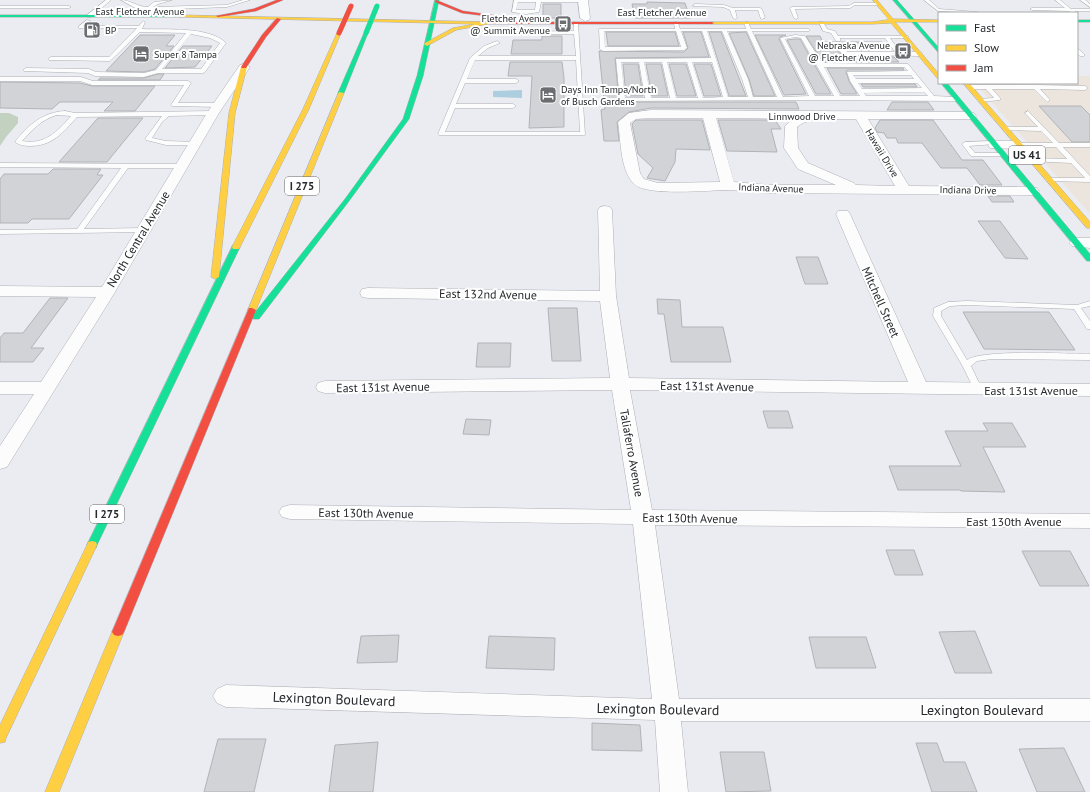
<svg xmlns="http://www.w3.org/2000/svg" width="1090" height="792" font-family="'PT Sans',sans-serif">
  <style>
    .industrial { fill: #ece5dd }
    .forest { fill: #c3d2c0 }
    .water { fill: #accede }
    .building { fill: #d2d3d6; stroke: #b2b3b8 }
    .lines { fill: none; stroke-linecap: round; stroke-linejoin: round }
    .lane-casing { stroke: #adafb3; stroke-width: 1 }
    .street-casing { stroke: #adafb3; stroke-width: 1 }
    .fast-casing { stroke: #adafb3; stroke-width: 1 }
    .slow-casing { stroke: #adafb3; stroke-width: 1 }
    .jam-casing { stroke: #adafb3; stroke-width: 1 }
    .lane { fill: #fcfcfd; fill-rule: evenodd }
    .street { fill: #fcfcfd; fill-rule: evenodd }
    .fast { fill: #16e098; fill-rule: evenodd }
    .slow { fill: #ffcf43; fill-rule: evenodd }
    .jam { fill: #f24e42; fill-rule: evenodd }
    .fast-bridge-casing { stroke: #c8c9cc; stroke-width: 5.5; stroke-linecap: butt }
    .jam-bridge-casing { stroke: #c8c9cc; stroke-width: 5.5; stroke-linecap: butt }
    .fast-bridge { stroke: #16e098; stroke-width: 5 }
    .jam-bridge { stroke: #f24e42; stroke-width: 5 }
    .labels { text-anchor: middle; dominant-baseline: central; stroke-width: 4; stroke-linejoin: round; paint-order: stroke }
    .far-street-label { font-size: 10px; fill: #26282b; stroke: #fff }
    .far-poi-label { font-size: 10px; fill: #26282b; stroke: #fff; text-anchor: start }
    .shield { fill: #fff; stroke: #67686b; stroke-width: 1 }
    .shield-label { font-size: 11px; font-weight: bold; fill: #26282b }
    .street-label { font-size: 12px; fill: #26282b; stroke: #fff }
    .near-street-label { font-size: 14px; fill: #26282b; stroke: #fff }
  </style>
  <rect width="100%" height="100%" fill="#eaecf2"/>
  <path class="industrial" d="M1077 76H1090V214L975 83H1077Z"/>
  <path class="forest" d="M0 113H9L18 117V123L6 137 0 146Z"/>
  <path class="water" d="M522 90V98L493 97V91Z"/>
  <path class="building" d="M647 2 685 3 690 18H635L632 4H647Z
    M543 4H561V18H543Z
    M606 32H675L679 46H608Z
    M683 32H701L709 57 615 58 619 102H796L799 109 651 108 629 112 617 122 619 141H604L601 110 605 109 599 51 684 52 688 48Z
    M709 32H721L746 96H729Z
    M746 32 775 96H754L749 79 729 33Z
    M140 35H175L166 46H174L155 69 144 72 106 71Z
    M755 35H786L780 37 779 39 806 94 784 95Z
    M542 36H562V54H511L513 40H542Z
    M806 36H820L823 42H882L889 50H848L841 46 836 47V50L845 56 894 57 899 62H823Z
    M795 39H800L831 94H816L787 40Z
    M183 46H212L195 67 165 68Z
    M510 62H562L564 78V127L529 128 532 76H508Z
    M623 64H638L643 96H626Z
    M646 64H661L668 96H652Z
    M669 64H686L696 96H677Z
    M694 64H711L721 96H704Z
    M827 68H903L904 70H847L846 72 849 81 857 94H841Z
    M158 74H164L160 80H98L100 78H144Z
    M0 82 80 83 92 86H155L135 111H104L113 102H60L52 109 0 108Z
    M861 84H915L917 87H863Z
    M892 102H928L934 110H887Z
    M1039 106H1081L1090 115V142H1072Z
    M98 118H143L107 162H59Z
    M636 120H702L710 150 676 149 675 162 665 181 647 178 653 168 638 154 632 124Z
    M718 120H775L781 129H771L777 152 727 151Z
    M880 120H933L962 160H983L1002 185H980L967 168H941L922 143H898L896 138H887L884 133 877 132 875 128Z
    M53 169H101L97 175H103L69 219H32L28 223H0V179L4 174H48Z
    M988 196H1010L1014 202H992Z
    M978 221H1000L1028 259 1005 258Z
    M796 257H818L828 284H805Z
    M50 298H68L31 348H44L33 362H0V338L4 333H23Z
    M657 299 680 300 682 327H723L731 362H671L664 314H658Z
    M548 308H577L581 361H552Z
    M963 312H1049L1075 350 984 349Z
    M478 343H511L510 367H476Z
    M763 411H788L793 428H768Z
    M466 419 491 420 489 435 463 434Z
    M983 423H1012L1026 447H983L1005 492 961 491 960 490H898L889 466H961L945 431H988Z
    M886 550H914L923 575H895Z
    M1022 551H1070L1089 586H1040Z
    M975 631 992 673H955L939 632Z
    M399 635 397 662 357 663 361 636Z
    M489 636 555 638 554 670 486 668Z
    M809 637H866L876 668H816Z
    M592 723 640 725 642 751 592 750Z
    M218 739H266L254 792H204Z
    M378 742 373 792H329L335 745Z
    M916 743H937L944 762H965L977 792H932Z
    M1064 748 1085 792H1037L1019 749Z
    M720 752H764L771 791 726 792Z"/>
  <g class="lines">
    <g class="lane-casing">
      <path id="lane" d="M106 0H111L91 17H87V15Z
        M121 0C130 0 138 7 148 7L154 2 172 0 158 4 153 7 227 5 243 0H250L227 7 150 10 137 9Z
        M514 0H584L585 1 583 2H541L539 12 526 14 512 12ZM518 2H536L535 10H516Z
        M924 0H929L939 9 977 12 979 13 938 11Z
        M1055 0H1060L1071 9H1090V11H1075L1076 13H1071L1069 11 1032 10 1030 9 1032 8H1065Z
        M1080 0H1085L1090 4V7Z
        M854 3H878L880 4 878 5H855L850 8 795 9 798 18 796 19 794 18 790 8 792 7 849 6Z
        M695 4 724 5 733 8H760L762 9 765 18 761 19 758 10H735L737 18 735 19 733 18 730 10 723 7 693 6Z
        M0 6H69L71 7 69 8H0Z
        M87 20 91 21 86 26H139L143 21 145 22 142 29C165 30 209 26 226 43L205 72 203 73H158L144 77 95 76 88 73 24 71 23 70 26 68 89 69 96 72 144 73 156 70 186 33 140 32 110 61 49 60 48 59 51 57H109L137 28H79V26ZM191 34 210 38 220 43 201 69H162Z
        M574 22 578 23 585 135H439L438 134 470 58 484 46 497 41 500 43 488 48 478 56H576L574 34H511L509 33 511 32 574 31ZM475 60H576L580 132H445L455 108H513L516 106 513 104H456L465 83H516L519 81 516 79H467Z
        M676 22 678 23 680 29H746L744 23 746 22H748L751 29H809V31H752L783 97 809 96 780 38 795 35 805 36 822 63 908 64 934 96 956 97 959 99 956 101 813 100 620 101 616 59 711 58 702 31H681L687 48 684 50 603 51 600 49 599 29H675L674 23ZM604 31H676L681 47H605ZM707 31H722L742 79 748 97H728ZM727 31H747L777 97H753L748 79ZM795 37 801 38 834 96H815L785 39ZM621 62H639L645 98H625ZM644 62H662L670 98H651ZM667 62H687L698 98H676ZM692 62H712L723 97 703 98ZM824 67H904L908 71 847 72 850 81 860 96H840ZM853 75H911L914 79H856ZM858 83H917L922 88 862 89ZM924 92 928 96H866L864 93Z
        M819 22H823L827 29 835 31 838 36H908V37L906 38H890L900 52H920L923 54 920 56 845 55 837 50V48H841L848 52H895L885 38H840V41H836L831 33 823 31Z
        M1077 48 1084 54V56H1080L1077 53Z
        M0 77H81L93 81H188L191 83 178 103H219L222 105 219 107 172 106 171 105 184 85H92L80 81H0Z
        M1035 85 1085 86 1088 88 1085 90 1040 89 1050 100 1047 102 1034 89H992L1000 98V100L980 102 977 100 978 99 994 98 986 89H970L967 87 970 85Z
        M65 111 75 113 213 111 216 113 213 115 169 116 162 122 152 138 166 141 198 142 199 143 196 145H166L146 140 145 139 162 116 77 117C63 133 52 146 30 146 25 146 19 145 15 142 28 125 43 112 65 111ZM57 115 71 116C57 132 45 145 22 141 32 130 42 119 57 115Z
        M1028 111 1059 143H1090V147H1063L1090 176V182L1047 181 1046 180 1049 178H1085L1071 163 1030 161V159L1032 158 1067 159 1056 147H1019L1016 145 1019 143H1053L1041 131 1003 130V128L1005 127H1038L1025 113Z
        M993 141 996 143 995 144 969 146 975 153H1002L1004 154V156H971L962 144 965 142Z
        M0 163 182 164 185 166 182 168H128L84 229 144 228 148 230 147 232 0 234V230L77 229 121 168 0 167Z
        M967 301 1077 305 1090 301V306L1081 308 1090 321V329H1087L1074 309 967 305 950 306 941 311V316L967 360C982 349 1067 354 1090 354V360L992 359 977 361 971 366 982 389 981 391H975L962 365 933 316 934 308 948 302Z"/>
    </g>
    <g class="street-casing">
      <path id="street" d="M578 0H588L590 18 589 20 585 21 580 18Z
        M244 64 250 67 219 113 115 292 7 467 0 469V446L34 394H0V382H41L96 297 0 296V286L102 287 207 113 240 65Z
        M651 110 970 112 974 113 976 116 974 119H868L909 186 1032 187 1037 188 1039 191 1037 194 1032 195 768 193C755 192 742 191 729 190 710 190 644 197 633 183 620 168 621 141 618 122L629 113ZM651 118H703L720 182 658 183 644 179 640 173 630 123 636 119ZM716 118 793 119 785 126 784 148 798 169 836 185H768L734 182ZM815 119H856L895 186 856 185 854 183 808 163 798 148 797 127 803 123Z
        M995 141H1019L1026 145 1019 149 990 148 988 145Z
        M605 206 610 207 612 210 616 296 629 378 908 382 836 214 838 211H848L850 214 926 382 1090 384V396L630 390 652 510 1090 514V528L655 525 679 699H1090V721H681L688 792H660L655 720 226 707 217 703 213 696 217 689 226 685 652 699 633 524 290 519 282 517 279 512 282 507 290 505 631 510 612 390 325 393 318 391 316 387 318 383 325 381 610 378 600 301 368 298 362 297 360 293 362 289 368 288 600 291 598 210 600 207Z
        M1077 238H1090V248L1072 246 1069 243 1072 240Z"/>
    </g>
    <g class="fast-casing">
      <path id="fast" d="M435 0H439L423 76 409 119 349 201 259 319H253L252 317 253 315 345 199 403 119 417 76Z
        M893 0H897L939 48V53Z
        M0 15H182L184 16 182 17H0Z
        M1077 20H1090V22H1077Z
        M366 32 368 33 344 93 339 94 338 93 364 33Z
        M941 83H947L1090 254V261H1087Z
        M233 245H239L240 247 97 545 96 548H88L87 545Z"/>
    </g>
    <g class="slow-casing">
      <path id="slow" d="M873 0H877L893 19 939 20V22H895L939 74V79L937 78 891 23 872 24H712L710 23 712 22H872L887 20 888 19Z
        M180 15 491 22 493 23 456 30 427 46 424 44 425 43 453 28 475 24 182 17H180Z
        M339 32 341 33 309 109 239 249H233L232 247 303 109 337 33Z
        M244 65 247 67 235 113 219 277 215 279 211 277 229 113 241 67Z
        M963 83H969L1090 222V228H1087Z
        M339 92 344 93 256 310 252 312H249L248 310Z
        M92 541 96 542 97 545 6 738 5 742 0 743V725L87 545 88 542Z
        M118 628 122 629 124 632 59 792H45L112 632 114 629Z"/>
    </g>
    <g class="jam-casing">
      <path id="jam" d="M277 0H283L256 11 218 17 216 16 253 9Z
        M436 0 463 11 513 18 511 19 462 13 435 2Z
        M277 18 281 19 266 37 246 68H242L241 67 262 35Z
        M489 22H712L714 23 712 24H489Z
        M249 308H252L256 310 124 632 122 635 118 636 114 635 112 632Z"/>
    </g>
    <use href="#lane" class="lane"/>
    <use href="#street" class="street"/>
    <use href="#fast" class="fast"/>
    <use href="#slow" class="slow"/>
    <use href="#jam" class="jam"/>
    <g class="fast-bridge-casing">
      <path id="fast-bridge" d="M366 33 377 6"/>
    </g>
    <g class="jam-bridge-casing">
      <path id="jam-bridge" d="M339 33 351 6"/>
    </g>
    <use href="#fast-bridge" class="fast-bridge"/>
    <use href="#jam-bridge" class="jam-bridge"/>
  </g>
  <defs>
    <g id="bus-square" transform="scale(0.9)"><rect x="-9" y="-9" width="18" height="18" rx="4" fill="#6b6d71" stroke="#fff"/><path d="M-5-6H5V4H4V6H2V4H-2V6H-4V4H-5ZM-3.5-4V0h7V-4ZM-3.5 1.2v1.5H-2V1.2ZM2 1.2v1.5H3.5V1.2Z" fill="#fff"/></g>
    <g id="fuel-square" transform="scale(0.9)"><rect x="-9" y="-9" width="18" height="18" rx="4" fill="#6b6d71" stroke="#fff"/><path d="M-5.5-6h7V0h2V4h1.3V-2.5L3-4.5l.8-.8L6-3V5H2.5V1h-1V6h-7ZM-4.2-4.7v3.2H.2V-4.7Z" fill="#fff"/></g>
    <g id="hotel-square" transform="scale(0.9)"><rect x="-9" y="-9" width="18" height="18" rx="4" fill="#6b6d71" stroke="#fff"/><path d="M-6-4.5h1.5V1H6V5H4.5V3h-9V5H-6ZM-4 0a1.8 1.8 0 1 1 3.6 0ZM.5 0V-2.5h3Q6-2.5 6 0Z" fill="#fff"/></g>
  </defs>
  <g fill-rule="evenodd">
    <use href="#bus-square" x="563" y="24"/>
    <use href="#fuel-square" x="92" y="30"/>
    <use href="#bus-square" x="903" y="51"/>
    <use href="#hotel-square" x="141" y="54"/>
    <use href="#hotel-square" x="548" y="95"/>
  </g>
  <g class="labels">
    <g class="far-street-label">
      <text x="140" y="11">East Fletcher Avenue</text>
      <text x="662" y="12">East Fletcher Avenue</text>
      <text x="802" y="116">Linnwood Drive</text>
      <text transform="translate(882 153) rotate(59)">Hawaii Drive</text>
      <text transform="translate(771 188) rotate(2)">Indiana Avenue</text>
      <text transform="translate(968 190) rotate(1)">Indiana Drive</text>
    </g>
    <g class="far-poi-label">
      <text x="550" y="18" text-anchor="end">Fletcher Avenue<tspan x="550" dy="12">@ Summit Avenue</tspan></text>
      <text x="105" y="30">BP</text>
      <text x="890" y="45" text-anchor="end">Nebraska Avenue<tspan x="890" dy="12">@ Fletcher Avenue</tspan></text>
      <text x="154" y="54">Super 8 Tampa</text>
      <text x="561" y="89">Days Inn Tampa/North<tspan x="561" dy="12">of Busch Gardens</tspan></text>
    </g>
    <g class="shield">
      <rect x="1009" y="146" width="36" height="18" rx="3"/>
      <rect x="285" y="177" width="34" height="18" rx="3"/>
      <rect x="90" y="505" width="34" height="18" rx="3"/>
    </g>
    <g class="shield-label">
      <text x="1027" y="155">US 41</text>
      <text x="302" y="186">I 275</text>
      <text x="107" y="514">I 275</text>
    </g>
    <g class="street-label">
      <text transform="translate(138 239) rotate(-59)">North Central Avenue</text>
      <text transform="translate(488 294) rotate(1)">East 132nd Avenue</text>
      <text transform="translate(881 302) rotate(66)">Mitchell Street</text>
      <text transform="translate(707 386) rotate(1)">East 131st Avenue</text>
      <text transform="translate(383 387) rotate(-1)">East 131st Avenue</text>
      <text x="1031" y="390">East 131st Avenue</text>
      <text transform="translate(632 453) rotate(80)">Taliaferro Avenue</text>
      <text transform="translate(366 513) rotate(1)">East 130th Avenue</text>
      <text transform="translate(690 518) rotate(1)">East 130th Avenue</text>
      <text x="1014" y="521">East 130th Avenue</text>
    </g>
    <g class="near-street-label">
      <text transform="translate(334 699) rotate(2)">Lexington Boulevard</text>
      <text transform="translate(658 709) rotate(1)">Lexington Boulevard</text>
      <text x="982" y="710">Lexington Boulevard</text>
    </g>
  </g>
  <rect x="938" y="12" width="140" height="72" fill="#ffffff" stroke="#a8a9aa"/>
  <rect x="946" y="25" width="20" height="6" fill="#16e098" stroke="#a8a9aa"/>
  <text x="974" y="32" font-size="12" fill="#26282b">Fast</text>
  <rect x="946" y="45" width="20" height="6" fill="#ffcf43" stroke="#a8a9aa"/>
  <text x="974" y="52" font-size="12" fill="#26282b">Slow</text>
  <rect x="946" y="65" width="20" height="6" fill="#f24e42" stroke="#a8a9aa"/>
  <text x="974" y="72" font-size="12" fill="#26282b">Jam</text>
</svg>
